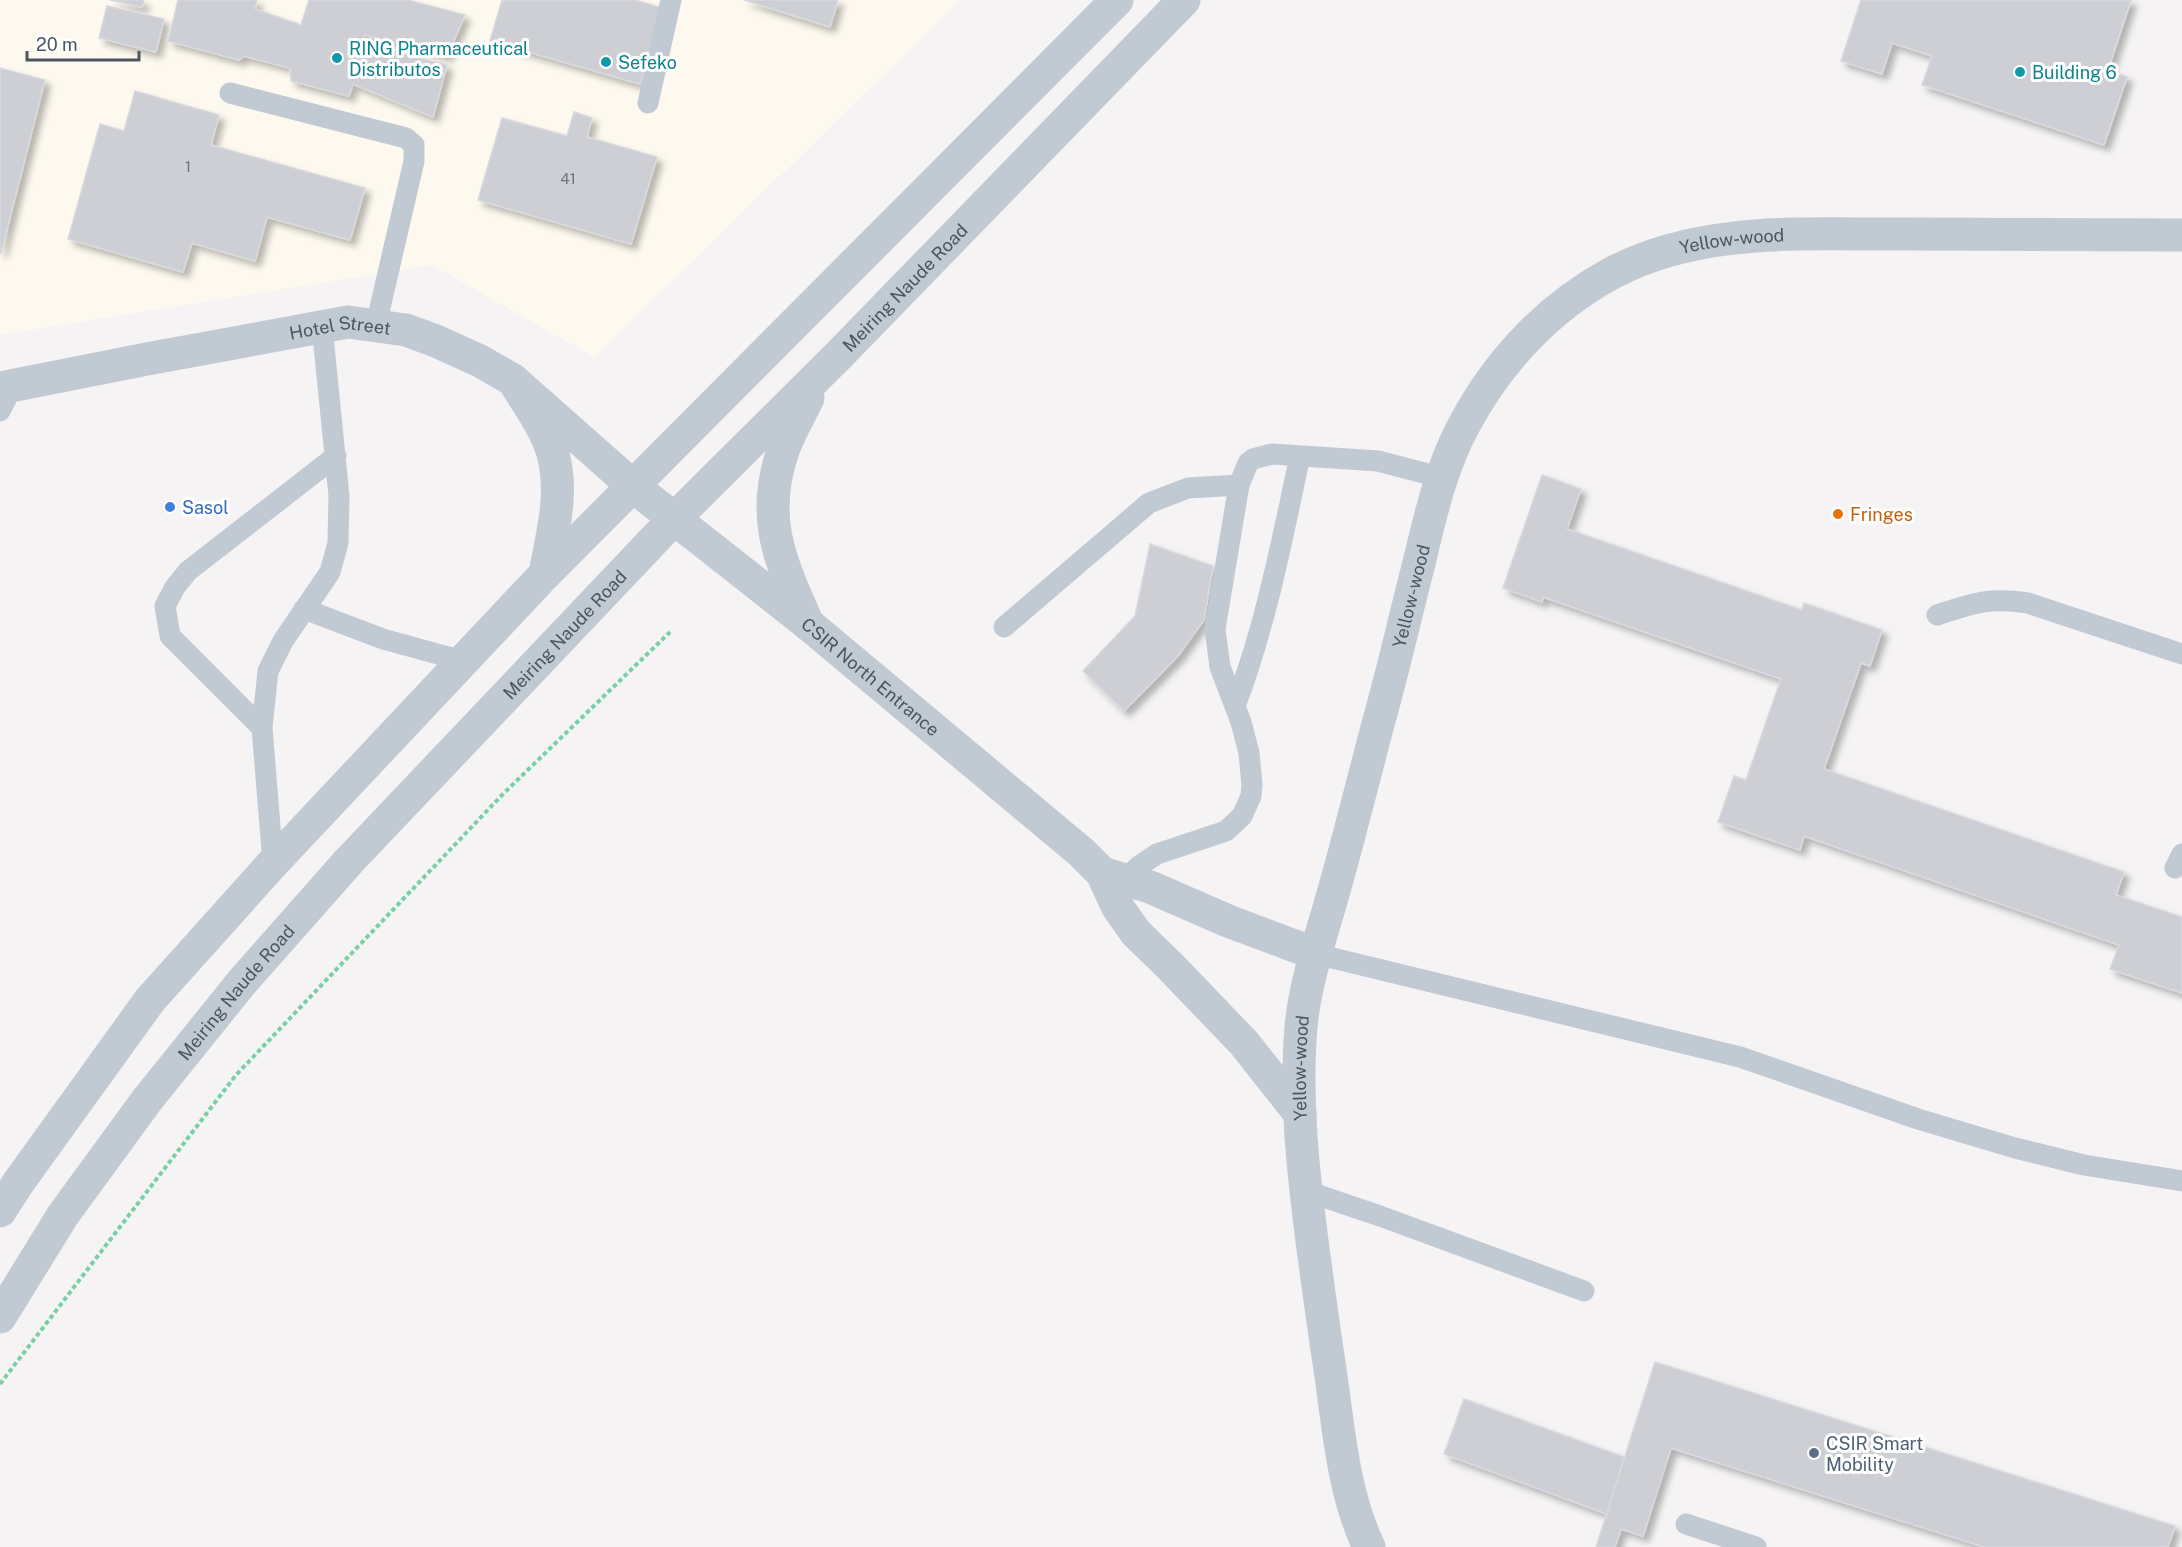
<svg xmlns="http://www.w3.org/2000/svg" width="2182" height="1547" font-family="'Public Sans',sans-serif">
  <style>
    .commercial { fill: #fdf9ef }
    .building { fill: #cdcfd5; stroke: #d7d9de; stroke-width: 1.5; filter: url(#shadow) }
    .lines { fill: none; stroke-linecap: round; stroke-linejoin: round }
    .path { stroke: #7ad0a6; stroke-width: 4; stroke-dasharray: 4.5 3; stroke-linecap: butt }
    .service { stroke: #c1cad2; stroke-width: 21 }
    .minor { stroke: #c1cad2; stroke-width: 33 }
    .tertiary { stroke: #c1cad2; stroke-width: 33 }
    .culture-dot { fill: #0f9aa8; stroke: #fff; stroke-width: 2 }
    .shop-dot { fill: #3f7fe0; stroke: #fff; stroke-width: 2 }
    .food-dot { fill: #e8710a; stroke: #fff; stroke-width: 2 }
    .service-dot { fill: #5c6f8a; stroke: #fff; stroke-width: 2 }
    .labels { text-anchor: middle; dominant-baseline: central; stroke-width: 6; stroke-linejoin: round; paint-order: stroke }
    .number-label { font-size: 15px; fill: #6b747e }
    .culture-label { font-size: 18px; fill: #0d838f; stroke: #fff; text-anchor: start }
    .street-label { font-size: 18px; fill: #4a5661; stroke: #fff }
    .shop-label { font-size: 18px; fill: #366cbe; stroke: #fff; text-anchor: start }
    .food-label { font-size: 18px; fill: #c56008; stroke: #fff; text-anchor: start }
    .service-label { font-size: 18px; fill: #4e5e75; stroke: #fff; text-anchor: start }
  </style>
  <defs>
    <filter id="shadow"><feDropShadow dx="5.5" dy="5.5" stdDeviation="3" flood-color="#0004"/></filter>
  </defs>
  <rect width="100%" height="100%" fill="#f5f3f3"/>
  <path class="commercial" d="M0 0H961L594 357 432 265 5 334 0 333Z"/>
  <path class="building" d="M110 0H144L142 7Z
    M178 0H257L255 9 301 25 309 0H408L465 15 447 56 365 35 362 43 447 65 433 117 353 84 349 96 291 81 290 68 244 56 239 60 168 41Z
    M502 0H635L662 8 640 84 490 41Z
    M744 0H838L830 27Z
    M1861 0H2131L2108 70 2127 77 2104 145 1922 85 1932 56 1892 43 1882 74 1841 61Z
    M107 6 164 19 156 52 99 38Z
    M0 68 45 80 1 253H0Z
    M135 91 219 115 211 145 365 188 350 240 267 217 255 261 192 243 183 272 68 239 100 124 124 131Z
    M574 112 592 118 587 137 657 157 631 244 478 200 502 118 567 136Z
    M1542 475 1581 489 1567 529 1802 610 1804 603 1882 630 1870 666 1861 663 1824 769 2124 872 2116 895 2182 917V993L2110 969 2119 945 1804 836 1800 850 1718 822 1734 776 1746 780 1781 679 1543 597 1542 602 1503 588Z
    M1150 544 1213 566 1204 620 1178 656 1124 711 1083 671 1135 616Z
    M1655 1362 2175 1526 2168 1547H1984L1671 1448 1643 1536 1621 1529 1615 1547H1596Z
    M1464 1399 1624 1457 1607 1514 1444 1454Z"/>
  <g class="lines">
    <path class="path" d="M0 1384 236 1075 503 794 670 632"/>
    <path class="service" d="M230 93 406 138 414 145V161L376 325
      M648 103 671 0
      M0 411 14 384
      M304 609 383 639 463 661
      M1937 615C1974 603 1988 597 2028 603L2182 654
      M1004 627 1149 503 1188 488 1239 485
      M1235 706C1266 625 1282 540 1300 456
      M262 728 170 636 165 606 175 587 188 571 336 456
      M273 863 262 728 268 671 283 641 330 572 338 543 339 496 322 326
      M2175 868 2182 854
      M1118 885 1139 866 1157 854 1226 831 1242 816 1251 796 1252 785 1249 753 1241 722 1220 667 1215 629 1239 485 1248 463 1253 459 1272 454 1378 461 1443 478
      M1316 954 1740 1057 1918 1119 2015 1148 2084 1165 2182 1181
      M1306 1191 1380 1216 1584 1291
      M1686 1524 1756 1547"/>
    <g class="minor">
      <path id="s1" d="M0 388 147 359 348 322 406 330 436 341 480 361 513 380 634 487 808 624 1081 852 1102 873 1117 906 1136 933 1170 966 1244 1043 1300 1114"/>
      <path d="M1102 873 1150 887 1228 921 1316 954"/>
      <path id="s2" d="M1369 1547C1344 1495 1339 1433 1331 1376 1324 1331 1318 1286 1312 1241 1303 1170 1295 1098 1301 1027 1305 982 1321 937 1333 894 1349 838 1363 781 1378 724 1393 671 1405 617 1419 563 1430 517 1441 467 1464 425 1498 361 1549 307 1612 273 1703 225 1809 235 1909 234 2000 234 2091 234 2182 235"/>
    </g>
    <g class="tertiary">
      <path d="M513 380C527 403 546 428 553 454 564 494 552 535 545 574"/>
      <path d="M808 624C780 561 759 517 784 448 790 431 800 415 808 398"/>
      <path d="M0 1211 18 1183 150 1000 273 863 545 574 1117 0"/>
      <path id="s3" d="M0 1317 63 1215 147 1100 242 982 349 861 674 519 840 354 1184 0"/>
    </g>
  </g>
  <g class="culture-dot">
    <circle cx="337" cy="58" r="6"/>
    <circle cx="606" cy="62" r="6"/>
    <circle cx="2020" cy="72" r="6"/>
  </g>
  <circle class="shop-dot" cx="170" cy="507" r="6"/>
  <circle class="food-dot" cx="1838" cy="514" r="6"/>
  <circle class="service-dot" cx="1814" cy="1453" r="6"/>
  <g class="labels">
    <g class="number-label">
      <text x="188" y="166">1</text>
      <text x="568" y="178">41</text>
    </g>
    <g class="culture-label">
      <text x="349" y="48">RING Pharmaceutical<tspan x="349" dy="21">Distributos</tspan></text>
      <text x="618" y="62">Sefeko</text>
      <text x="2032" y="72">Building 6</text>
    </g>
    <g class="street-label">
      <text stroke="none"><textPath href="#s2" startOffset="1492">Yellow-wood</textPath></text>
      <text stroke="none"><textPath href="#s3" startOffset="1374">Meiring Naude Road</textPath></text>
      <text stroke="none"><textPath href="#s1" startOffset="346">Hotel Street</textPath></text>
      <text stroke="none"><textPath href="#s2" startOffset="972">Yellow-wood</textPath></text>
      <text stroke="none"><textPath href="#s3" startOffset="888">Meiring Naude Road</textPath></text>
      <text stroke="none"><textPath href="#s1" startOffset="996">CSIR North Entrance</textPath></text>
      <text stroke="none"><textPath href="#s3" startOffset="402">Meiring Naude Road</textPath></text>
      <text stroke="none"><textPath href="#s2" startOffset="486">Yellow-wood</textPath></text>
    </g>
    <g class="shop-label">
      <text x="182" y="507">Sasol</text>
    </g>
    <g class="food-label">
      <text x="1850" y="514">Fringes</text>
    </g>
    <g class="service-label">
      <text x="1826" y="1443">CSIR Smart<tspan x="1826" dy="21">Mobility</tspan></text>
    </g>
  </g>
  <path d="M27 51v9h112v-9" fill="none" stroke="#4a5661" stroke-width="3"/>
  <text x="36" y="51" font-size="18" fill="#4a5661" stroke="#ffffff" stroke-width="4.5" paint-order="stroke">20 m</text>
</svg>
